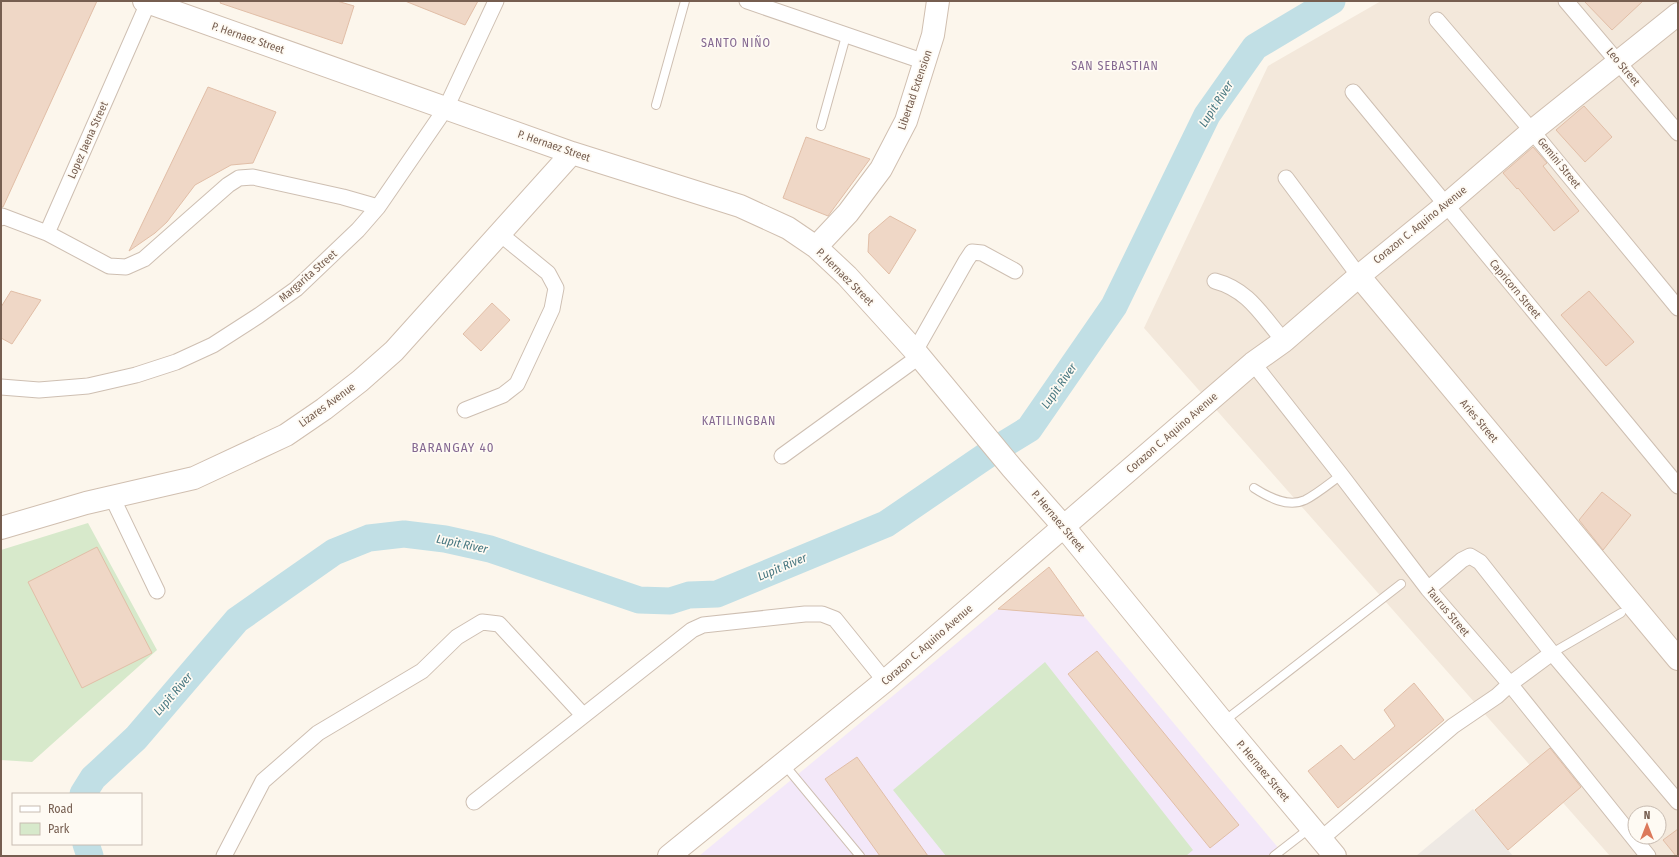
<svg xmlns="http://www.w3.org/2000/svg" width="1679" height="857" font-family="'Fira Sans Condensed',sans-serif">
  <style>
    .residential { fill: #f3e8db; fill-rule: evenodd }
    .industrial { fill: #eee9e4 }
    .education { fill: #f3e8f9 }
    .green { fill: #d7e9cb }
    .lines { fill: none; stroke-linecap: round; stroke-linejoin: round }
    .river { stroke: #c1dfe5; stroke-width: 27 }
    .building { fill: #efd7c6; stroke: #e1bea7 }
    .lane-casing { stroke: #cebfb2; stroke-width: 10 }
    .street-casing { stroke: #cebfb2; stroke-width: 17 }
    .secondary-casing { stroke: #d0bfb0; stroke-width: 24 }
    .lane { stroke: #fff; stroke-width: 8 }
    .street { stroke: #fff; stroke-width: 15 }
    .secondary { stroke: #fff; stroke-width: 22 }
    .labels { text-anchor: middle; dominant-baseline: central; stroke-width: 3.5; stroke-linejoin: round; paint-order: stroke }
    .street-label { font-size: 11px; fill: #765e50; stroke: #fefaf3 }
    .neighbourhood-label { font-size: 12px; letter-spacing: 1px; fill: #846891; stroke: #fefaf3 }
    .water-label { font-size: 12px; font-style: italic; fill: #477780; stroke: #fefaf3 }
    .quarter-label { font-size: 13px; letter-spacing: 1px; fill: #846891; stroke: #fefaf3 }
  </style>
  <rect width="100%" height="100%" fill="#fcf6ec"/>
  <path class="residential" d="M1381 1H1678V856H1610L1144 328 1268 66ZM1635 813H1659V837H1635Z"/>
  <path class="industrial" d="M1473 809 1513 856H1416Z"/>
  <path class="education" d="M998 609 1084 616 1285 856H699Z"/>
  <path class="green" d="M88 523 157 650 32 762 1 760V550Z
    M1045 662 1193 850 1186 856H946L893 790Z"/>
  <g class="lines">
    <path class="river" d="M83 794 93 778 136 738 237 620 334 552 369 538 404 534 445 539 490 549 639 600 670 601 689 595 717 594 886 524 993 451 1029 429 1114 306 1207 115 1255 47 1332 1
      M86 844 90 856"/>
  </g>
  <path class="building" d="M1 1H97L3 207H1Z
    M221 1H337L354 6 342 44 220 3Z
    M405 1H478L465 25Z
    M1584 1H1643L1612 30Z
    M208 87 276 112 253 163 231 165 195 185 167 222 155 233 129 251Z
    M1584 106 1612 137 1585 162 1556 130Z
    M806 137 870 159 828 216 783 198Z
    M1533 147 1547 163 1543 166 1579 211 1554 231 1518 188 1517 189 1503 173Z
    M890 216 916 230 889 274 868 252 869 234Z
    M11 291 41 300 12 344 1 338V307Z
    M1589 291 1634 342 1606 366 1561 315Z
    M492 303 510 320 481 351 463 334Z
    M1602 492 1631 515 1603 550 1579 520Z
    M97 547 152 653 82 688 28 582Z
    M1049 567 1084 616 998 609Z
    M1097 651 1239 825 1210 848 1068 674Z
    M1414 683 1444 720 1338 808 1308 771 1341 745 1354 760 1395 726 1384 710Z
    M1550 748 1581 787 1508 850 1475 810Z
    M857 757 928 856H880L825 779Z
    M1678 829V856H1676L1663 840Z"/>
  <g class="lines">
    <g class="lane-casing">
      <path id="lane" d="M656 105 685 1
        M821 126 846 36
        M1254 488C1268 497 1288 508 1305 500 1317 494 1330 483 1341 475
        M1552 653 1621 613
        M1223 722 1401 584
        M783 763 860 856
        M1274 856 1310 828"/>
    </g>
    <g class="street-casing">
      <path id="street" d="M747 1 925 62
        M1566 1 1678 133
        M1437 20 1532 131 1678 308
        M1353 92 1678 486
        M1286 178 1359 276
        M1 218 2 216 47 233 109 266 126 267 144 259 228 185 239 178 253 177 343 197 378 207
        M47 233 148 3
        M1215 281C1249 290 1262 316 1284 341
        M915 351 966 261 972 252 982 253 1015 271
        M1253 363 1341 475 1428 589 1510 684 1648 856
        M1 387 39 390 88 386 136 375 176 362 213 345 258 316 296 289 358 230 378 207 446 108 496 1
        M465 410 503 395 517 384 552 309 556 288 548 273 500 234
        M782 456 920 356
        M112 497 157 591
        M1428 589 1462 560 1470 556 1480 562 1552 653 1678 802
        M474 802 692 630 703 625 805 614H822L835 619 885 681
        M1321 839 1453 726 1497 696 1510 684 1552 653
        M224 856 263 781 318 733 422 671 457 637 482 622 499 624 583 715"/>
    </g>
    <g class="secondary-casing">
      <path id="secondary" d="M144 1 572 153 740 206 788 228 816 247 847 276 915 351 1012 468 1064 527 1223 722 1335 856
        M816 247 848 213 881 169 906 121 933 35 938 1
        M1359 276 1678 659
        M1 528 86 503 194 478 286 435 324 409 360 381 394 351 572 153
        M669 856 885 681 1253 363 1284 341 1359 276 1446 205 1532 131 1678 14"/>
    </g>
    <use href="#lane" class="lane"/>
    <use href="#street" class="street"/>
    <use href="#secondary" class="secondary"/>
  </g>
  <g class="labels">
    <g class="street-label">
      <text transform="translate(248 38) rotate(19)">P. Hernaez Street</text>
      <text transform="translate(1623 67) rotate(50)">Leo Street</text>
      <text transform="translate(915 90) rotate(-71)">Libertad Extension</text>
      <text transform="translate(88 140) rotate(-66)">Lopez Jaena Street</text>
      <text transform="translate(554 146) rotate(19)">P. Hernaez Street</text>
      <text transform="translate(1559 163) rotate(51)">Gemini Street</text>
      <text transform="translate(1420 225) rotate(-39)">Corazon C. Aquino Avenue</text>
      <text transform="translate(308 276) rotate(-41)">Margarita Street</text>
      <text transform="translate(845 277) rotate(45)">P. Hernaez Street</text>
      <text transform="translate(1515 289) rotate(50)">Capricorn Street</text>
      <text transform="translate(327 405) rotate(-36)">Lizares Avenue</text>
      <text transform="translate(1479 421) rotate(50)">Aries Street</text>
      <text transform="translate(1172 433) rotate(-41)">Corazon C. Aquino Avenue</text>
      <text transform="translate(1058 521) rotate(50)">P. Hernaez Street</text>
      <text transform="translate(1448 612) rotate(50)">Taurus Street</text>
      <text transform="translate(927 645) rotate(-41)">Corazon C. Aquino Avenue</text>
      <text transform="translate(1263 771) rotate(50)">P. Hernaez Street</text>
    </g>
    <g class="neighbourhood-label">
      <text x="736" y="43">SANTO NIÑO</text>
      <text x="1115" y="66">SAN SEBASTIAN</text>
      <text x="739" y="421">KATILINGBAN</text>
    </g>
    <g class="water-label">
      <text transform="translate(1216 104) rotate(-57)">Lupit River</text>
      <text transform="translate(1059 386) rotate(-55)">Lupit River</text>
      <text transform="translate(462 544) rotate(12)">Lupit River</text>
      <text transform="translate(782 567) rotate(-23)">Lupit River</text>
      <text transform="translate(173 694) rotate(-49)">Lupit River</text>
    </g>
    <g class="quarter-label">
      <text x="453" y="447">BARANGAY 40</text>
    </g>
  </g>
  <rect width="1679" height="857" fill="none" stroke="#765e50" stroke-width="4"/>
  <rect x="12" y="793" width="130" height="52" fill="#fefaf3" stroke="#c8bcb2"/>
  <rect x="20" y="806" width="20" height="6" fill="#ffffff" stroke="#c8bcb2"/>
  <text x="48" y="813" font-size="12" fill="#765e50">Road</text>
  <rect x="20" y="823" width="20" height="12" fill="#d7e9cb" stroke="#c8bcb2"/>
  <text x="48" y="833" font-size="12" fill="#765e50">Park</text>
  <g transform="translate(1647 825)"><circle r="19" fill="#fefaf3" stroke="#c8bcb2"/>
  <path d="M0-3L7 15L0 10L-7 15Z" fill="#dc795b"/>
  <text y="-6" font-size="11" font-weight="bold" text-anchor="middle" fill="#765e50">N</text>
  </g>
</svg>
